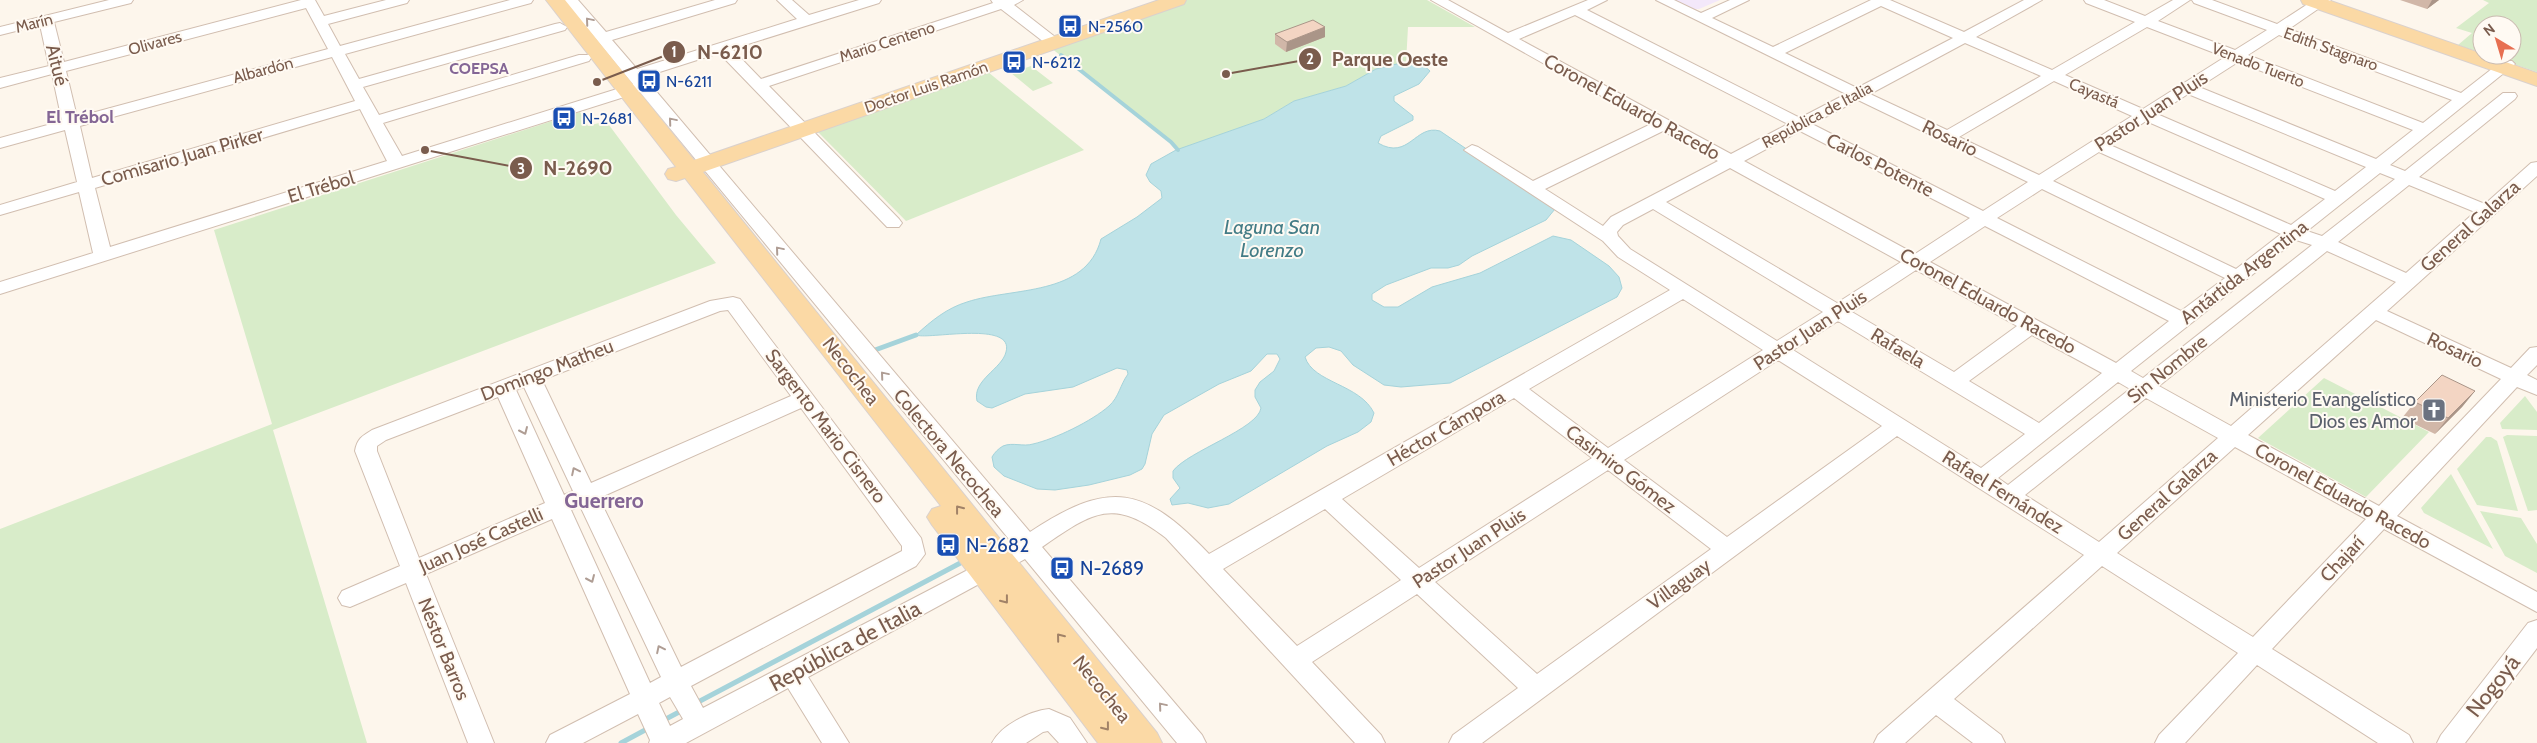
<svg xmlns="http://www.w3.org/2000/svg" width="2537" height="743" font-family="Cabin,sans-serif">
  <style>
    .education { fill: #f3e8fa }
    .green { fill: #d8ecc9 }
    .water { fill: #bfe3e8; stroke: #a5d3da }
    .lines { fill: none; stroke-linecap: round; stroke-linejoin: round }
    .stream-far1 { stroke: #a5d3da; stroke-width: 4 }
    .stream { stroke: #a5d3da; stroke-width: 5 }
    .minor-casing { stroke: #d1beb0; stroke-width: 2 }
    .major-casing { stroke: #dad1cd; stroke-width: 2 }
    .minor { fill: #fff; fill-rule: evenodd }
    .major { fill: #fbd9a5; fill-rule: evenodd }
    .wall { fill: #d1b7a8 }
    .shaded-wall { fill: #aa9588 }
    .building { fill: #f3d5c3; stroke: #aa9588 }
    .oneway { stroke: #af9d94 }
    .oneway2 { stroke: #a18267 }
    .labels { text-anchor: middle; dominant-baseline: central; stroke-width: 4; stroke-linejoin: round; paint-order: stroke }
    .far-street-label { font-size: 16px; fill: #7a5c4d; stroke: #fffaf3 }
    .far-transit-label { font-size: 16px; fill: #164399; stroke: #fffaf3; text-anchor: start }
    .far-neighbourhood-label { font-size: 16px; font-weight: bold; fill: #846695; stroke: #fffaf3 }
    .far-quarter-label { font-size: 18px; font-weight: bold; fill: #846695; stroke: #fffaf3 }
    .street-label { font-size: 19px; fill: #7a5c4d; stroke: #fffaf3 }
    .worship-label { font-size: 19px; fill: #5b616d; stroke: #fffaf3; text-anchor: end }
    .transit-label { font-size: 19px; fill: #164399; stroke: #fffaf3; text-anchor: start }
    .water-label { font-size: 20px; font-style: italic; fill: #437c86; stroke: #fffaf3 }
    .quarter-label { font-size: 21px; font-weight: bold; fill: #846695; stroke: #fffaf3 }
    .near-street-label { font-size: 22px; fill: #7a5c4d; stroke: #fffaf3 }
    .leader { fill: none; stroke: #7a5c4d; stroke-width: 2 }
    .callout-dot { fill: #7a5c4d; stroke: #fffaf3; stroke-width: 2 }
    .mark-label { font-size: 15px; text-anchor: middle; font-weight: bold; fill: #fff }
    .callout-label { font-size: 20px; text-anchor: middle; font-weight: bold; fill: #7a5c4d; stroke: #fffaf3; stroke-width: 4; stroke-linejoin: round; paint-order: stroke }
  </style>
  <rect width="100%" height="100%" fill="#fdf6ec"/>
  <path class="education" d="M1674 0H1720L1699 9H1692Z"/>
  <path class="green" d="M1187 0H1427L1475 27H1408L1406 63 1376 69 1346 86 1294 101 1264 119 1178 150 1171 142 1051 48Z
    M2483 0H2537V72L2487 55H2512V25H2482V53L2458 45 2472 33 2456 28 2489 3Z
    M1031 66 1053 83 1033 91 1011 73Z
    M988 72 1084 150 906 221 818 132Z
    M580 112 588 126 606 121 676 215 716 263 273 430 367 743H0V529L272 424 214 230Z
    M2324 378 2429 432 2366 497 2258 438Z
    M2525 396 2537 412V430L2502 429 2500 423Z
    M2507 435 2537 436V510L2528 511 2503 437Z
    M2486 437H2491L2497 441 2518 511 2477 505 2457 469Z
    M2451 474 2493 549 2424 513 2421 508Z
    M2480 511 2521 518 2537 544V573L2505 556Z"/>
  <path class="water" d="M1401 63 1422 64 1430 71 1419 84 1394 96V101L1413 116V120L1381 136 1378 143C1409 161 1415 124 1440 131L1555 209 1546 220 1472 256 1459 265 1448 268H1431L1386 285 1372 294V300L1384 307H1398L1432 287 1480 273 1553 236 1571 240 1609 266 1619 277 1622 288 1617 297 1450 383 1401 387 1384 385 1353 365 1341 351 1329 347 1316 348 1305 357C1313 383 1360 384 1374 413L1371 422 1358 432 1327 446 1229 504 1208 508 1188 503 1172 505 1170 499 1180 488 1173 478V471C1188 451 1258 429 1261 408L1255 397V390L1260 382 1274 371 1280 359 1277 354H1267L1251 371 1219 384 1164 415 1152 434 1145 464 1142 469 1130 475 1089 485 1055 490 1037 489 1004 476 994 467 992 457C995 452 998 449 1003 446 1013 442 1023 447 1033 444 1055 439 1092 421 1109 406 1119 397 1120 385 1128 374L1127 370 1117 368 1073 387 1025 394 992 408 986 407 977 401C972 380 1002 369 1006 352 1015 320 928 340 916 335 931 321 947 308 967 302 1012 287 1086 297 1101 239L1137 217 1162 198 1161 191 1150 182 1146 175 1151 164 1176 150 1264 119 1294 101 1346 86 1376 69Z"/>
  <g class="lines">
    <path class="stream-far1" d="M1061 55 1171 142 1178 150"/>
    <path class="stream" d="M875 350 916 335
      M700 701 966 560
      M664 720 681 711
      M621 743 647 729"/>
    <g class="minor-casing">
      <path id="minor" d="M109 0H133L131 3 54 22 64 62 301 0H315L324 16 386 0H409L407 3 328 24 340 46 510 0H533L531 3 345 54 359 79 555 24 560 23 567 27 565 30 363 87 379 115 579 55H589L591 58 589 61 383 123 402 156 633 84 564 0H578L606 32 715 0H737L735 3 612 40 637 69 797 19 777 0H792L809 15 859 0H881L879 3 732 49 761 79 993 3 991 0H1023L1014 5 1059 40 1061 43 1059 46H1049L1001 9 769 86 899 219 902 223 899 227H887L719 53 644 77 1030 532C1110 479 1144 486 1209 554L1670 290 1618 257 1603 241 1464 150 1472 145 1478 147 1533 181 1651 124 1431 0H1448L1508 33 1588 0H1607L1587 10 1800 118 1846 94 1656 0H1674L1701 13 1730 0H1749L1712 18 1773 47 1871 0H1890L1964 32 2024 0H2042L1976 37 2052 70 2135 22 2086 3 2084 0H2104L2145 16 2173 0H2190L2158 21 2235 50 2267 30 2194 3 2192 0H2212L2277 24 2314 0H2331L2289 29 2461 93 2502 61H2512L2515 64 2390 165 2405 171 2503 93H2515L2517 96 2515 99 2419 177 2485 204 2531 163 2537 162V176L2387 311 2511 368 2530 348 2537 347V365L2527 375 2537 380V395L2517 387 2397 516 2537 592V612L2384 529 2272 649 2409 735 2413 743H2378L2257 665 2185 743H2155L2159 735 2238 653 2102 566 1954 699 2001 735 2005 743H1973L1936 715 1905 743H1874L1878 735 2084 555 1897 436 1482 743H1449L1453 735 1518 688 1417 594 1312 662 1381 735 1385 743H1355L1166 538C1113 497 1093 512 1042 547L1202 735 1206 743H1177L1025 559 808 677 849 743H822L788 688 686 743H649L650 740 638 714 583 743H546L550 735 630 694 552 519 426 574 494 743H468L406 583 350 607 342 605 338 598 342 591 400 566 355 451C357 439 362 436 372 430L710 301 733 297 740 299 921 538 925 554 916 566 691 686 703 708 985 561 1013 544 640 92 0 294V282L93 253 79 192 0 215V205L77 182 65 130 0 148V138L62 121 52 74 0 88V78L49 66 40 25 0 35V27ZM1881 6 1953 38 1857 88 1785 53ZM306 8 328 49 77 117 66 71ZM1575 15 1788 124 1731 154 1519 39ZM2147 27 2225 57 2143 109 2065 75ZM2279 35 2452 100 2423 123 2248 55ZM1965 43 2041 76 1947 130 1870 94ZM332 57 355 101 92 178 80 126ZM2238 62 2413 130 2376 159 2199 87ZM2054 81 2132 116 2039 175 1959 137ZM2188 94 2366 167 2335 191 2157 114ZM1858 100 2028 182 1983 211 1812 124ZM360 109 387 161 110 247 95 188ZM2146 121 2325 199 2291 225 2110 145ZM1663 131 1718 161 1611 217 1603 226 1545 189ZM1800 131 1970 218 1915 254 1744 161ZM2099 152 2281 234 2236 269 2053 181ZM1730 168 1901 262 1837 303 1666 202ZM2380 173 2395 179 2322 236 2307 231ZM2409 185 2475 212 2406 273 2338 242ZM2042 189 2225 278 2181 311 1997 218ZM1653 209 1823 312 1777 341 1630 249 1618 236 1617 232 1623 225ZM1985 226 2169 321 2116 363 1930 262ZM2296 240 2312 245 2143 378 2131 371ZM2327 251 2396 282 2231 426 2159 386ZM1916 270 2017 326 1954 372 1852 312ZM1683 299 1763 350 1608 448 1529 389ZM728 310 791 396 591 483 542 380 720 311ZM2376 320 2501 379 2379 506 2248 435ZM1838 321 2025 434 1981 468 1793 350ZM2032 335 2102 373 2039 423 1969 381ZM1778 360 1882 426 1727 537 1624 460ZM2118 382 2130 389 2008 485 1998 478ZM524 387 573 491 564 495 516 390ZM498 397 545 503 419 558 377 451V446L386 440ZM1514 398 1592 458 1419 568 1342 499ZM2146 398 2218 438 2099 542 2025 495ZM801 408 902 546V551L681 667 599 498ZM2235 447 2366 519 2253 637 2117 553ZM1608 470 1711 549 1537 674 1435 582ZM580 506 661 677 650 683 571 510ZM1325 509 1401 580 1297 646 1223 569ZM670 697 683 719 670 726 659 703Z
        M2537 620V648L2465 743H2437L2441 735 2528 623Z
        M1049 709 1070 718 1087 743H1059L1048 731 1043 732 1026 743H992C1001 725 1030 711 1049 709Z"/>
    </g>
    <g class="major-casing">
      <path id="major" d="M546 0H565L694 160 1159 0H1186L1184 4 703 172 1157 733 1162 743H1098L932 525 927 517 932 509 941 506 685 178 676 181 668 179 665 174 668 169 676 167Z
        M2301 0H2328L2537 73V86L2303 4Z"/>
    </g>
    <use href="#minor" class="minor"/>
    <use href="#major" class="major"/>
  </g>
  <path class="wall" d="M2400 0H2439L2427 9Z
    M1325 27V37L1286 52 1275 44V34Z
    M2475 391 2462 407 2435 434 2402 418 2415 402Z"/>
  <path class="shaded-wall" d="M2432 0H2439L2427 9Z
    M1325 27V37L1286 52 1287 42Z
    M2475 391 2462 407 2435 434 2448 418Z"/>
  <path class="building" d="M1313 20 1325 27 1287 42 1275 34Z
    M2442 375 2475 391 2448 418 2415 402Z"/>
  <defs><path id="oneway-chevron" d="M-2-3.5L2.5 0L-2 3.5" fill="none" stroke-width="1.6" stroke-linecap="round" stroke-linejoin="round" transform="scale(1.25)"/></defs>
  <g class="oneway">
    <use href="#oneway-chevron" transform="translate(589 21) rotate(-130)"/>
    <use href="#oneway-chevron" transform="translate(672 121) rotate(-130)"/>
    <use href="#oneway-chevron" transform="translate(779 250) rotate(-130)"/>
    <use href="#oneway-chevron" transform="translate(884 375) rotate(-130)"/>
    <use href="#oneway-chevron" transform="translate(524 431) rotate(66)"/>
    <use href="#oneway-chevron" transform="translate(575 471) rotate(-116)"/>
    <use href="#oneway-chevron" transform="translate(591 579) rotate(66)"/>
    <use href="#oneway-chevron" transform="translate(660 649) rotate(-116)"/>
    <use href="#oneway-chevron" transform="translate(1162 706) rotate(-130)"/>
  </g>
  <g class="oneway2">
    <use href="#oneway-chevron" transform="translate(959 509) rotate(-128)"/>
    <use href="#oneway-chevron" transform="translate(1005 600) rotate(52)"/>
    <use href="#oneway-chevron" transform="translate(1060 637) rotate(-129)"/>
    <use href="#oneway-chevron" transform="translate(1106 727) rotate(52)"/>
  </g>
  <defs>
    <g id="bus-square" transform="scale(1.25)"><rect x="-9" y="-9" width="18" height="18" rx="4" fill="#1a4fb4" stroke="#fffaf3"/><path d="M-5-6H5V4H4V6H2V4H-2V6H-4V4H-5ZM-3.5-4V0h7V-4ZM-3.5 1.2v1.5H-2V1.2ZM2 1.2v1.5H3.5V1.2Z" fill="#fff"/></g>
    <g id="church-square" transform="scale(1.25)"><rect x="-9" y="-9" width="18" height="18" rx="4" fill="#6b7280" stroke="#fffaf3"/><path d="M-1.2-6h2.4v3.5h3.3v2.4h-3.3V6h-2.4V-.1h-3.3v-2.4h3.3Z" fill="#fff"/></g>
  </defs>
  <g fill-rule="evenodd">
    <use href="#bus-square" x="1070" y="26"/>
    <use href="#bus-square" x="1014" y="62"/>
    <use href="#bus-square" x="649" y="81"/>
    <use href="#bus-square" x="564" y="118"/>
    <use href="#church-square" x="2434" y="410"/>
    <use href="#bus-square" x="948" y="545"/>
    <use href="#bus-square" x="1062" y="568"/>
  </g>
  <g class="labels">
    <g class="far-street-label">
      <text transform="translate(34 23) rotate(-14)">Marín</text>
      <text transform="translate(887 42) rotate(-18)">Mario Centeno</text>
      <text transform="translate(155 43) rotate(-15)">Olivares</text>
      <text transform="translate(2331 49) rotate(20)">Edith Stagnaro</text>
      <text transform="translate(2258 65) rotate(21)">Venado Tuerto</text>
      <text transform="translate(263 70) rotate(-15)">Albardón</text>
      <text transform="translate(926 87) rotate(-19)">Doctor Luis Ramón</text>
      <text transform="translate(2094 93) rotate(23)">Cayastá</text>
      <text transform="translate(1817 115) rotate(-28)">República de Italia</text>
    </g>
    <g class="far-transit-label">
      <text x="1088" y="26">N-2560</text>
      <text x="1032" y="62">N-6212</text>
      <text x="666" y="81">N-6211</text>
      <text x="582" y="118">N-2681</text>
    </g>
    <g class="far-neighbourhood-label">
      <text x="479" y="68">COEPSA</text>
    </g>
    <g class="far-quarter-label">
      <text x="80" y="117">El Trébol</text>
    </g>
    <g class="street-label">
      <text transform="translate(57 65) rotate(76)">Aitué</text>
      <text transform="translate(1632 107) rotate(29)">Coronel Eduardo Racedo</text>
      <text transform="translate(2151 111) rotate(-33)">Pastor Juan Pluis</text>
      <text transform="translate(1950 138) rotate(26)">Rosario</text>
      <text transform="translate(182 157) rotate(-16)">Comisario Juan Pirker</text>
      <text transform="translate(1880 165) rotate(27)">Carlos Potente</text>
      <text transform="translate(321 187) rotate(-17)">El Trébol</text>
      <text transform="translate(2470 226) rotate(-42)">General Galarza</text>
      <text transform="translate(2244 272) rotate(-38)">Antártida Argentina</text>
      <text transform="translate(1988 301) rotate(29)">Coronel Eduardo Racedo</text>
      <text transform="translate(1810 330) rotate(-33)">Pastor Juan Pluis</text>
      <text transform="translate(1898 348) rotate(31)">Rafaela</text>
      <text transform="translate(2455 350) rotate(25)">Rosario</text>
      <text transform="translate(2167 369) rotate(-39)">Sin Nombre</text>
      <text transform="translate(547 370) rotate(-21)">Domingo Matheu</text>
      <text transform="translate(851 371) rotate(52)">Necochea</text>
      <text transform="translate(826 426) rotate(53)">Sargento Mario Cisnero</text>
      <text transform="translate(1446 428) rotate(-30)">Héctor Cámpora</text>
      <text transform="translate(949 453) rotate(50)">Colectora Necochea</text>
      <text transform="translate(1621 469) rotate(37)">Casimiro Gómez</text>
      <text transform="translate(2003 492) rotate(32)">Rafael Fernández</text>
      <text transform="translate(2167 495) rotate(-42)">General Galarza</text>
      <text transform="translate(2343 496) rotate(29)">Coronel Eduardo Racedo</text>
      <text transform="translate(481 540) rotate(-24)">Juan José Castelli</text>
      <text transform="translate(1469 548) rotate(-33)">Pastor Juan Pluis</text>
      <text transform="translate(2342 559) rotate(-47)">Chajarí</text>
      <text transform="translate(1679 584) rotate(-36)">Villaguay</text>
      <text transform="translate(444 649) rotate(68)">Néstor Barros</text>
      <text transform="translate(1102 689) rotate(51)">Necochea</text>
    </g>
    <g class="worship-label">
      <text x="2416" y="399">Ministerio Evangelístico<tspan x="2416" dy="22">Dios es Amor</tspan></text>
    </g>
    <g class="transit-label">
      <text x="966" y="545">N-2682</text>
      <text x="1080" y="568">N-2689</text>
    </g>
    <g class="water-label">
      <text x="1272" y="227">Laguna San<tspan x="1272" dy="23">Lorenzo</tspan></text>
    </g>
    <g class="quarter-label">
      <text x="604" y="500">Guerrero</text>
    </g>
    <g class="near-street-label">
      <text transform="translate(845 646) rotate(-28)">República de Italia</text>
      <text transform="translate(2493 686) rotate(-52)">Nogoyá</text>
    </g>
  </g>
  <path class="leader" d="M597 82L674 52M1226 74L1310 59M425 150L521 168"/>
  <g class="callout-dot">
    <circle cx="597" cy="82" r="5"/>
    <circle cx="1226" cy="74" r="5"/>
    <circle cx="425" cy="150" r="5"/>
    <circle cx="674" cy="52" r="12"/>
    <circle cx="1310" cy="59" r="12"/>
    <circle cx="521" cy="168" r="12"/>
  </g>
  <g class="mark-label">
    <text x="674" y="57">1</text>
    <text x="1310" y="64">2</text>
    <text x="521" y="174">3</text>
  </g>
  <g class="callout-label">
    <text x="730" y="59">N-6210</text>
    <text x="1390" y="66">Parque Oeste</text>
    <text x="578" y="175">N-2690</text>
  </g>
  <g transform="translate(2497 40) rotate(322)"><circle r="24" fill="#fffaf3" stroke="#cabbb1"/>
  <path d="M0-4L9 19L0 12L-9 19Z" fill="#e76f51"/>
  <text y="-8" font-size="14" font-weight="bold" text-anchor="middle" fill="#7a5c4d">N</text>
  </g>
</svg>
